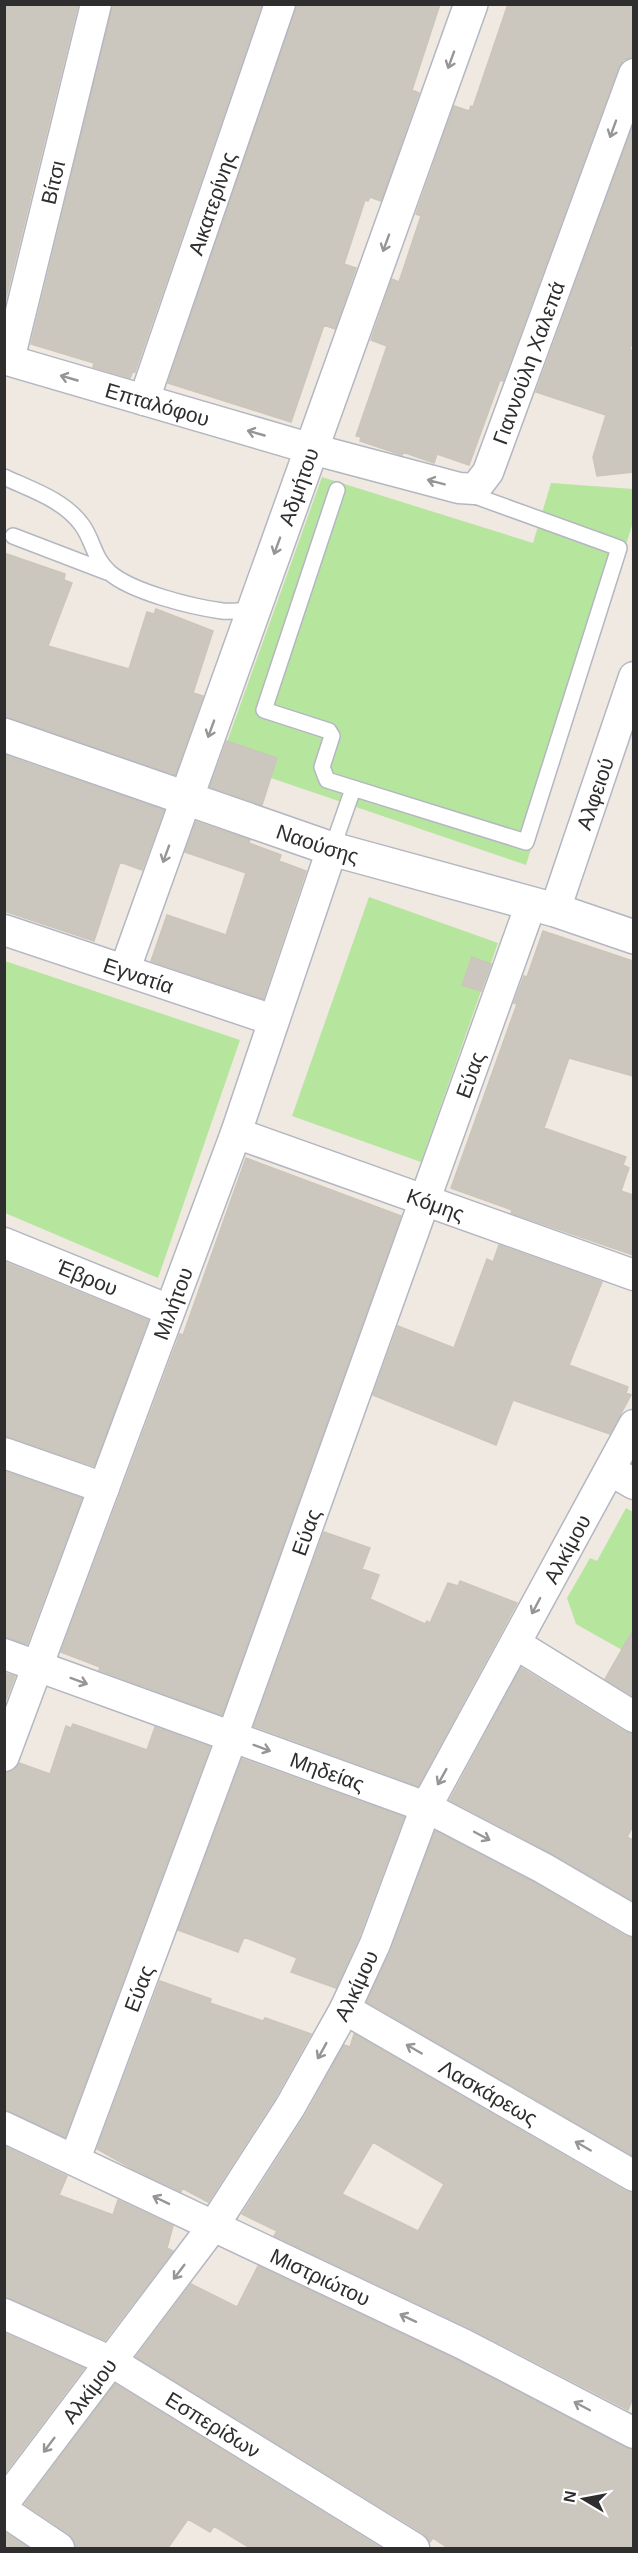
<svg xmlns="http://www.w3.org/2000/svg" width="638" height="2553" font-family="Helvetica,sans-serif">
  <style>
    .green { fill: #b6e59e }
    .building { fill: #cbc7bf; stroke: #cbc5ba; stroke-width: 1.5; fill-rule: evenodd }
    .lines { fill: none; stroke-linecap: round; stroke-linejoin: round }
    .lane-casing { stroke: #b4b7c1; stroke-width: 18 }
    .street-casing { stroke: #b4b7c1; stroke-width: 33 }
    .secondary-casing { stroke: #b4b7c1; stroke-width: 36 }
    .lane { stroke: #fff; stroke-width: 15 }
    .street { stroke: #fff; stroke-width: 30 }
    .secondary { stroke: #fff; stroke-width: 33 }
    .oneway { stroke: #969696 }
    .labels { text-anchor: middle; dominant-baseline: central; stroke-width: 5; stroke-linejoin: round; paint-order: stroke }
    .street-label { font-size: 21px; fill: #2e2e2e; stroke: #fff }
  </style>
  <rect width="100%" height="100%" fill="#efe9e1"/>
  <path class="green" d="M322 477 533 543 551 483 633 489V522L526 865 271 778 277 758 227 742Z
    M369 897 498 943 421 1162 292 1116Z
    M5 961 240 1040 158 1278 5 1213Z
    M626 1508 633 1512V1628L622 1650 576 1624 567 1598 590 1558 597 1561Z"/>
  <path class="building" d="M4 4H78L4 306Z
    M113 4H262L135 372 133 371 130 378 93 367 94 363 31 344Z
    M297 4H440L412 90 419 93 381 201 370 197 368 201 365 200 344 264 356 268 335 329 324 325 291 422 168 383Z
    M508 4H633V57L623 60 618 68 503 381 500 380 469 465 437 454 434 463 403 452 402 455 360 441 361 437 356 436 387 346 371 340 392 279 399 282 421 216 416 214 454 106 469 111 471 106 473 107Z
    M633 125V338L630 350H633V472L597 476 593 457 606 415 536 392Z
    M4 553 65 574 64 580 72 583 48 646 129 669 147 612 154 614 156 609 213 631 193 693 203 696 175 775 4 717Z
    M227 741 277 758 262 805 210 787Z
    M4 755 164 810 142 870 120 862 94 941 4 911Z
    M196 822 250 840 249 843 281 855 279 861 306 871 263 999 151 961 167 915 226 935 246 873 185 852Z
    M543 931 633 961V1076L569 1058 544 1128 626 1157 623 1165 629 1168 621 1191 633 1195V1255L511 1213 512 1210 451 1188 517 1004 514 1003 524 976 527 977Z
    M472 957 491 964 481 991 462 985Z
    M246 1158 401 1216 222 1715 99 1670 100 1667 61 1652 180 1334 183 1335Z
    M499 1245 602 1282 569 1365 628 1387 626 1393 631 1395 610 1434 513 1400 496 1445 373 1395 398 1326 454 1348 487 1259 493 1262Z
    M4 1262 148 1320 94 1466 4 1436Z
    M4 1471 82 1498 27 1644 4 1637Z
    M324 1532 370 1548 362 1569 379 1575 370 1599 425 1624 427 1621 430 1623 448 1583 458 1586 460 1581 517 1603 418 1786 254 1726Z
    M633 1630V1696L605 1679Z
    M521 1668 625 1732 633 1734V1826L627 1837 633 1840V1901L551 1853 450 1800Z
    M4 1673 15 1676 4 1705Z
    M73 1724 147 1750 155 1727 210 1747 65 2137 4 2110V1773L14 1770 19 1763 50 1774 66 1726 71 1728Z
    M242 1759 404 1817 359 1937 336 1988 291 1972 297 1958 244 1937 238 1952 178 1930Z
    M435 1831 535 1883 625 1936 633 1938V2156L367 2002 391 1950Z
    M160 1981 211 1999 210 2003 263 2021 265 2018 271 2020 311 2034 275 2098 208 2202 182 2188 181 2192 131 2168 97 2149Z
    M354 2034 625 2191 633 2193V2398L628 2410 470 2328 274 2236 277 2231 242 2214 305 2116 344 2045 350 2047ZM373 2142 444 2184 418 2231 342 2194Z
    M4 2146 67 2176 59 2195 113 2215 118 2200 173 2226 167 2248 173 2251 105 2340 4 2297Z
    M258 2266 455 2359 633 2451V2548H448L433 2538 430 2542 423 2533 136 2357 191 2284 237 2307Z
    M4 2333 84 2368 4 2474Z
    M115 2384 381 2548H250L214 2526 210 2532 188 2519 168 2548H76L74 2540 69 2534 25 2504Z
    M4 2532 29 2548H4Z"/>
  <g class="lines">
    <g class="lane-casing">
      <path id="lane" d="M4 477C32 490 64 500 82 525 93 540 94 559 109 572 131 592 193 607 222 611 232 612 244 610 254 610
        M337 490 264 710 329 731 332 736 322 767 327 780 526 842 619 548 478 497 475 489
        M13 536 107 572
        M332 849 353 789"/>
    </g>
    <g class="street-casing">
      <g id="street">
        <path id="s1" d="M4 359 312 449 459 488 475 489 488 472 634 74"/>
        <path id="s2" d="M9 360 96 4"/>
        <path id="s3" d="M144 400 280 4"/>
        <path id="s4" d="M555 910 634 677"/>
        <path id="s5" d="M4 930 273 1020"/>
        <path d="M125 969 186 799"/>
        <path id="s6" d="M236 1133 634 1275"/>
        <path id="s7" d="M4 1243 169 1310"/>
        <path d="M4 1453 104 1488"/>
        <path d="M610 1470 634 1484"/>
        <path d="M516 1644 634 1717"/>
        <path id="s8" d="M4 1654 426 1807 543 1868 634 1921"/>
        <path id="s9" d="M4 1756 236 1133 332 849"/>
        <path id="s10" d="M345 2009 634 2176"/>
        <path id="s11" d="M4 2127 463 2344 634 2433"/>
        <path id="s12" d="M75 2159 232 1737 531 904"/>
        <path id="s13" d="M4 2314 112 2362 414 2548"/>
        <path id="s14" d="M4 2503 214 2225 290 2107 345 2009 375 1944 426 1807 634 1425"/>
        <path d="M4 2511 59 2548"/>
      </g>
    </g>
    <g class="secondary-casing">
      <g id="secondary">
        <path id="s15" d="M4 735 332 849 555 910 634 937"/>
        <path id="s16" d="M186 799 471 4"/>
      </g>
    </g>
    <use href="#lane" class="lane"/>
    <use href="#street" class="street"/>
    <use href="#secondary" class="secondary"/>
  </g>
  <defs><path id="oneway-shaft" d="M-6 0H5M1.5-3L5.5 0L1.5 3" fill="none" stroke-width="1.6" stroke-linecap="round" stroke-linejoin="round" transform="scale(1.5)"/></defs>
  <g class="oneway">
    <use href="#oneway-shaft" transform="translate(451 60) rotate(110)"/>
    <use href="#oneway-shaft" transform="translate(613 129) rotate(110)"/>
    <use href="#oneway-shaft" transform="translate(386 243) rotate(110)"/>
    <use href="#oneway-shaft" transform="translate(69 378) rotate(-164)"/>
    <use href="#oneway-shaft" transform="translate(256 433) rotate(-164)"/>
    <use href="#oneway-shaft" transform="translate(436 482) rotate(-165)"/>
    <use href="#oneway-shaft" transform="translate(277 546) rotate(110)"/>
    <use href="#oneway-shaft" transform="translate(211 729) rotate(110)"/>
    <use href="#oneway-shaft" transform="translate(166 854) rotate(110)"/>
    <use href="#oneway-shaft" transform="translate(536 1606) rotate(118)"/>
    <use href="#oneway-shaft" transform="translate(79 1681) rotate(20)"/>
    <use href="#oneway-shaft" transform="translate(262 1748) rotate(20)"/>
    <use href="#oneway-shaft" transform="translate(442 1777) rotate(119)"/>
    <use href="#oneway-shaft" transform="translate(482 1836) rotate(28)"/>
    <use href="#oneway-shaft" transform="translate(414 2049) rotate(-150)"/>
    <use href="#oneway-shaft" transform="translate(322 2051) rotate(119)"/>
    <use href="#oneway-shaft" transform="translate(583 2146) rotate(-150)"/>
    <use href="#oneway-shaft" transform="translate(161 2200) rotate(-154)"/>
    <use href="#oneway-shaft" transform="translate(179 2272) rotate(127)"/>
    <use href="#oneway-shaft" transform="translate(408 2318) rotate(-155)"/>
    <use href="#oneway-shaft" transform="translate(582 2406) rotate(-152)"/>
    <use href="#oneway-shaft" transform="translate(49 2445) rotate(127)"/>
  </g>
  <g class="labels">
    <g class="street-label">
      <text stroke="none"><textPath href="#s2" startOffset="183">Βίτσι</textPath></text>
      <text stroke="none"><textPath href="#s3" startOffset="208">Αικατερίνης</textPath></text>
      <text stroke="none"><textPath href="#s1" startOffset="627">Γιαννούλη Χαλεπά</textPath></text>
      <text stroke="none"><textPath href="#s1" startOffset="160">Επταλόφου</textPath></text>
      <text stroke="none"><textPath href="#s16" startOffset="332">Αδμήτου</textPath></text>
      <text stroke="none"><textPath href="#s4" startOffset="123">Αλφειού</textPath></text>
      <text stroke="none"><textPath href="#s15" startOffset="332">Ναούσης</textPath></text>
      <text stroke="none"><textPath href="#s5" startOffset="142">Εγνατία</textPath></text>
      <text stroke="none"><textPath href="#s12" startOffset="1154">Εύας</textPath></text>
      <text stroke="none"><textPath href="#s6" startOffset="212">Κόμης</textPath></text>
      <text stroke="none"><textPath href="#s7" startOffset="90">Έβρου</textPath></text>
      <text stroke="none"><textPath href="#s9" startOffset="483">Μιλήτου</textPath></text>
      <text stroke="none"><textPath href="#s12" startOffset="668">Εύας</textPath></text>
      <text stroke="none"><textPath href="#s14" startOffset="1113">Αλκίμου</textPath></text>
      <text stroke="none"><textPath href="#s8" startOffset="344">Μηδείας</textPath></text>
      <text stroke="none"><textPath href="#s14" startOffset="627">Αλκίμου</textPath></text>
      <text stroke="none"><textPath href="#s12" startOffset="182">Εύας</textPath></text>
      <text stroke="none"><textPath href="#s10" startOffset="166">Λασκάρεως</textPath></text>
      <text stroke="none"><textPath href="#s11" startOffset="350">Μιστριώτου</textPath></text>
      <text stroke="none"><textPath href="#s14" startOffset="141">Αλκίμου</textPath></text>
      <text stroke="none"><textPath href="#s13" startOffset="237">Εσπερίδων</textPath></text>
    </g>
  </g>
  <rect width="638" height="2553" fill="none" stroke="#2e2e2e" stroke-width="12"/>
  <g transform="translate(584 2499) rotate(280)" stroke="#ffffff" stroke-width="4.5" paint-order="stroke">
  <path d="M0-4.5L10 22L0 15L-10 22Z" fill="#2e2e2e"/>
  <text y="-9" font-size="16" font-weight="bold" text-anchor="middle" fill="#2e2e2e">N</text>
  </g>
</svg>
